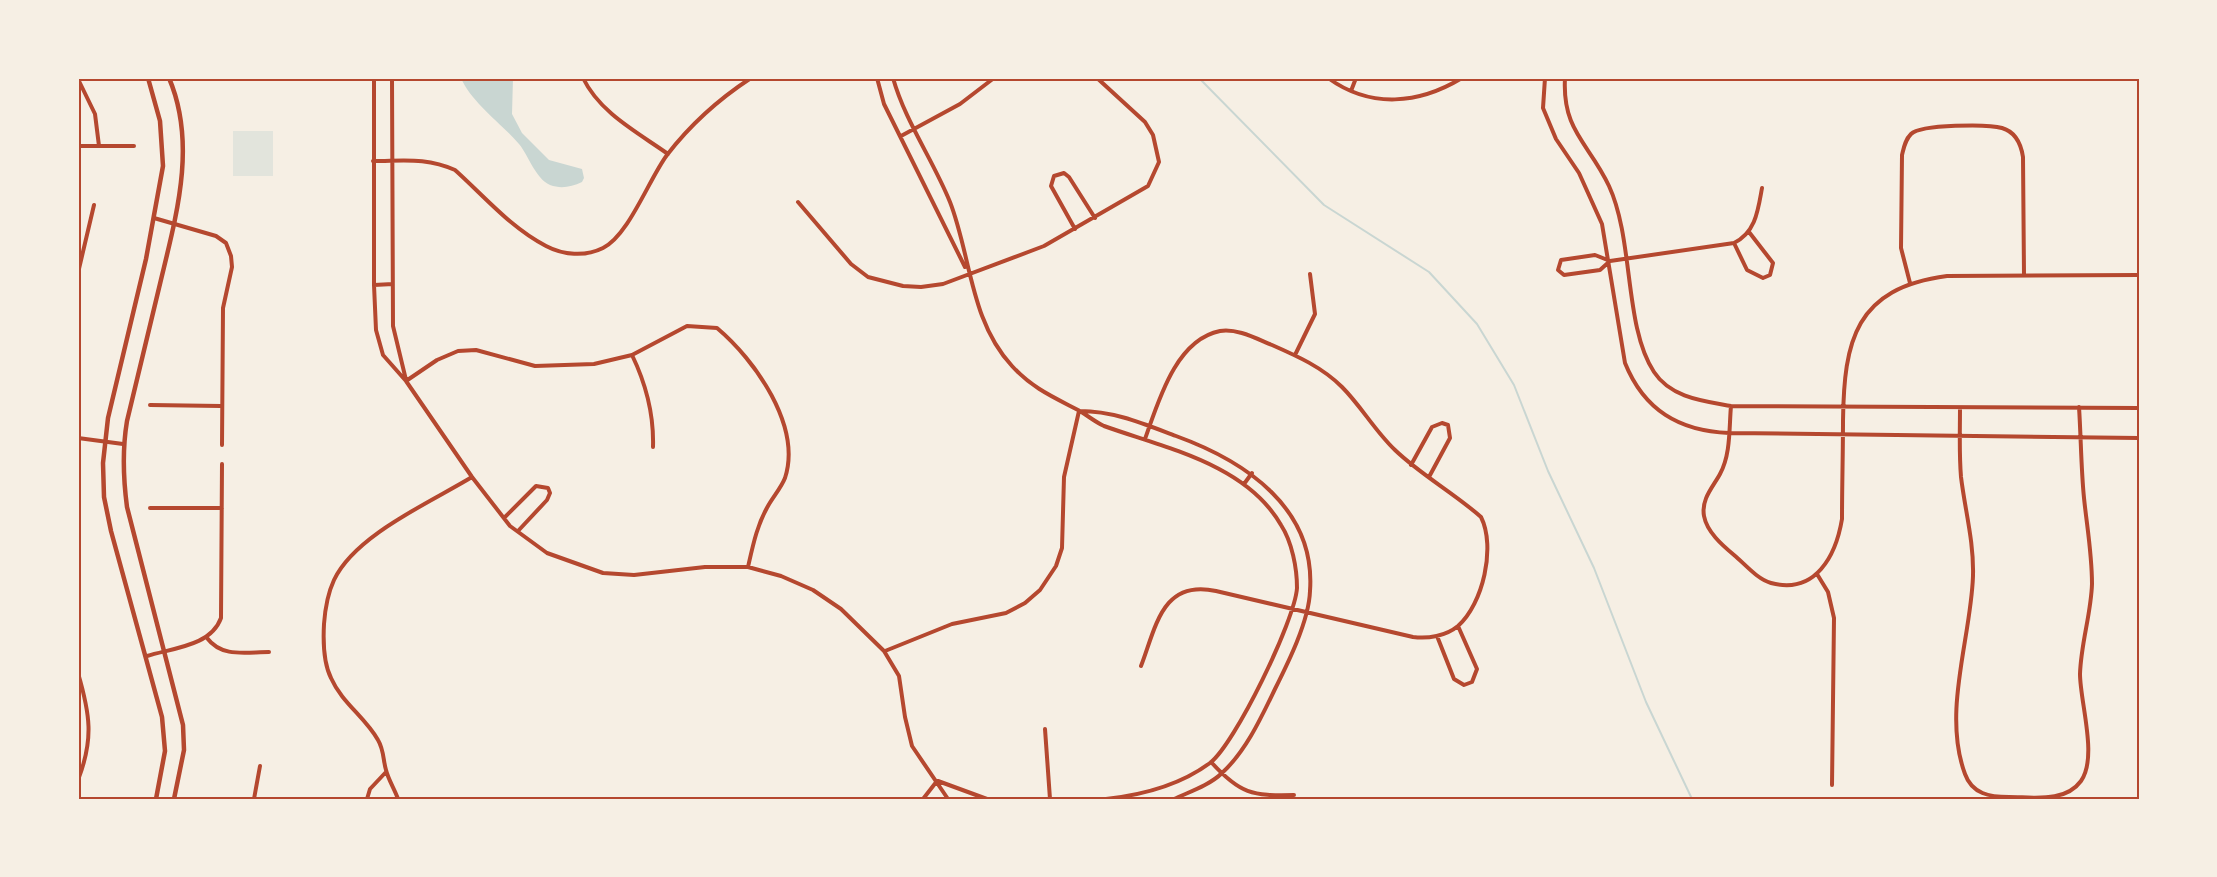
<svg xmlns="http://www.w3.org/2000/svg" width="2217" height="877" font-family="'Noto Sans',sans-serif">
  <style>
    .green { fill: #e2e4dc }
    .water { fill: #c9d6d2 }
    .lines { fill: none; stroke-linecap: round; stroke-linejoin: round }
    .stream { stroke: #c9d6d2; stroke-width: 2 }
    .minor { stroke: #b5482f; stroke-width: 4 }
    .tertiary { stroke: #b5482f; stroke-width: 4.5 }
    .neatline { fill: none; stroke: #b5482f; stroke-width: 2 }
  </style>
  <rect width="100%" height="100%" fill="#f6efe4"/>
  <path class="green" d="M233 131H273V176H233Z"/>
  <path class="water" d="M461 78H513L512 114 522 133 549 160 582 169 584 178 582 182C571 187 561 189 550 185 535 178 529 156 519 144 502 124 471 102 461 78Z"/>
  <g class="lines">
    <path class="stream" d="M1199 78 1324 205 1429 272 1477 324 1514 385 1548 471 1594 568 1646 702 1692 799"/>
    <path class="minor" d="M374 78V285L376 330 383 355 406 381 472 477 510 526 547 553 603 573 634 575 705 567H748L781 576 813 590 841 609 884 651 899 676 905 717 912 746 948 799
      M392 78 393 326 406 380
      M583 78C600 113 637 132 668 154
      M877 78 884 104 965 267
      M893 78C905 121 933 160 950 202 971 256 970 321 1012 366 1032 388 1053 397 1078 410 1087 415 1095 422 1104 426 1165 448 1246 464 1281 525 1292 542 1297 568 1297 588 1295 620 1235 744 1210 763 1179 786 1143 795 1106 799
      M1328 78C1371 109 1419 104 1462 78
      M1545 78 1543 108 1556 139 1579 173 1602 224 1625 363C1644 410 1679 431 1729 433L2139 438
      M1565 78C1562 131 1589 143 1609 186 1634 240 1624 327 1654 372 1671 398 1704 401 1731 406L2139 408
      M78 79 95 114 99 146
      M1351 91 1356 78
      M901 136 960 104 994 78
      M78 146H134
      M373 161C403 161 426 157 455 170 484 196 511 228 546 246 563 255 585 257 603 248 629 235 649 179 667 155 690 125 719 99 751 78
      M798 202 851 264 868 277 903 286 921 287 943 284 1044 246 1148 186 1159 162 1153 135 1145 122 1097 78
      M154 218 216 236 226 243 231 256 232 267 223 308 222 445
      M1075 229 1051 186 1054 176 1064 173 1069 177 1095 218
      M1734 243 1747 270 1763 278 1770 275 1773 263 1749 232
      M1610 261 1600 270 1564 275 1558 270 1561 260 1595 255 1610 261 1734 243C1756 232 1758 210 1762 188
      M78 273 94 205
      M1910 283 1901 248 1902 155C1904 147 1905 140 1911 134 1921 124 1989 124 2002 128 2016 132 2021 144 2023 157L2024 275
      M374 285 393 284
      M632 355C646 384 654 414 653 447
      M1295 355 1315 314 1310 274
      M406 381 437 360 458 351 476 350 535 366 594 364 632 355 687 326 717 328C755 360 802 426 785 478 781 488 773 497 768 506 757 525 753 545 748 567
      M150 405 221 406
      M1731 406C1729 427 1731 454 1720 474 1713 487 1701 499 1704 516 1707 532 1722 545 1734 555 1745 564 1757 579 1771 583 1816 595 1836 555 1842 519 1842 486 1843 454 1843 421 1844 341 1855 288 1947 276L2139 275
      M1960 408C1960 431 1959 454 1961 477 1965 510 1974 542 1973 576 1971 638 1942 712 1965 774 1972 794 1990 797 2009 797 2033 797 2065 803 2081 781 2098 757 2080 702 2080 674 2081 643 2091 614 2092 584 2092 554 2087 527 2084 498 2081 468 2081 437 2079 407
      M1080 411C1114 411 1144 424 1176 436 1245 461 1316 508 1310 591 1309 621 1288 663 1275 689 1261 718 1246 751 1222 773 1210 785 1189 792 1174 799
      M78 438 123 444
      M1411 465 1432 427 1442 423 1448 425 1450 438 1429 477
      M1244 484 1252 473
      M150 508H222
      M504 518 536 486 548 488 550 493 547 500 518 531
      M1817 574 1828 592 1834 618 1832 785
      M1437 636 1454 679 1464 685 1472 682 1477 669 1458 626
      M207 638C222 658 246 652 269 652
      M885 651 952 624 1006 613 1025 603 1040 590 1056 566 1062 548 1064 477 1079 411
      M147 656C173 648 211 646 221 618L222 464
      M1141 666C1156 627 1162 579 1216 591L1413 637C1428 639 1446 636 1458 626 1483 604 1496 547 1481 517 1454 493 1421 475 1395 450 1375 431 1361 406 1342 387 1322 367 1297 356 1272 345 1257 339 1237 328 1220 331 1175 340 1158 403 1145 439
      M78 673C90 714 94 739 78 780
      M1045 729 1050 799
      M1211 762C1240 794 1252 796 1294 795
      M938 781 987 799
      M254 799 260 766
      M367 799 370 789 386 772
      M398 799C395 790 388 779 386 770 383 760 384 750 378 740 365 717 342 703 331 678 323 662 323 642 324 624 325 610 328 593 334 580 355 535 431 502 472 477
      M923 799 937 781"/>
    <path class="tertiary" d="M148 78 160 121 163 166 146 259 108 418 103 463 104 497 111 531 162 717 165 751 156 799
      M169 78C198 146 175 220 159 288 148 332 138 377 127 421 122 451 123 477 127 507L183 725 184 750 174 799"/>
  </g>
  <rect width="2217" height="877" fill="none" stroke="#f6efe4" stroke-width="159"/>
  <rect x="80" y="80" width="2058" height="718" class="neatline"/>
</svg>
